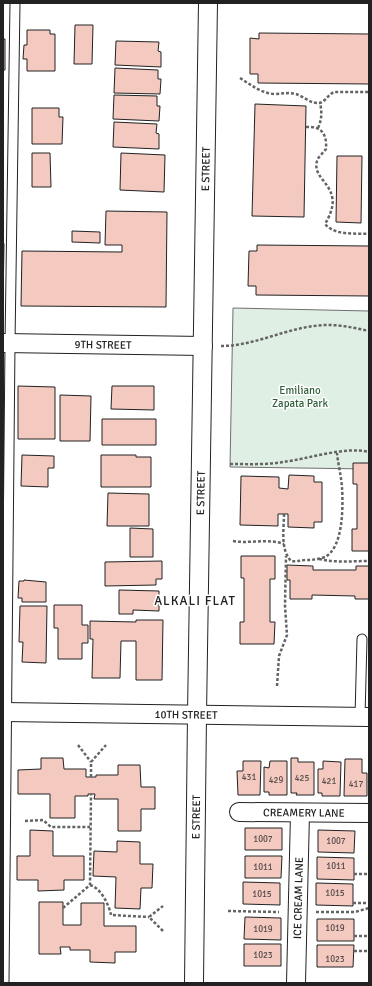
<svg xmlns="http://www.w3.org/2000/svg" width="372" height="986" font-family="Signika,sans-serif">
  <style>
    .green { fill: #e0efe3; stroke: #6f6f6f }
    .building { fill: #f3c9c0; stroke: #222 }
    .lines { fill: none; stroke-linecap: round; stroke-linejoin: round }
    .lane-casing { stroke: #222; stroke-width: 11 }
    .street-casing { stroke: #222; stroke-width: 20 }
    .path { stroke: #646464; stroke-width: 2.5; stroke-dasharray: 3 2; stroke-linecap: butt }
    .lane { stroke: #fff; stroke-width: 9 }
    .street { stroke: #fff; stroke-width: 18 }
    .labels { text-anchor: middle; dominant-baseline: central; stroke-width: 3; stroke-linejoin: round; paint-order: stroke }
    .number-label { font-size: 9px; fill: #564c4a }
    .street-label { font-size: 11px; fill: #222; stroke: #fff }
    .park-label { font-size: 11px; fill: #2f5e38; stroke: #fff }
    .quarter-label { font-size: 13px; letter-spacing: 1px; fill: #222; stroke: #fff }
  </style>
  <rect width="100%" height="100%" fill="#fff"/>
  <path class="green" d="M233 308 369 311V469L230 467Z"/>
  <path class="building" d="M75 25H93L92 64H74Z
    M27 30H50V34H55V71H27V59H23L24 45H27Z
    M259 33 369 34V84L258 83V74H250V38L259 39Z
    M3 39H5V70H3Z
    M116 41 159 42 158 51 161 52V67L115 65Z
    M115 68 158 70V79H161L160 94 114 93Z
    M114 95 157 96V106H160L159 121 113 119Z
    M255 104 306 106 304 217 252 216Z
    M32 108H59V117H63L62 144H32Z
    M114 122 157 124 156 133 159 134V149L113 147Z
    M32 153H50L51 187H32Z
    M121 153 165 155 164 192 120 190Z
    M337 156H362L361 223 336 222Z
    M106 211 167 212 166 307 21 306 22 251 122 252V245H105Z
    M72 231 100 232V243L72 242Z
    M3 242 4 244 3 305Z
    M257 245 369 246V296L256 295V286H248L249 251H257Z
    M18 386 55 387V439H18Z
    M112 386H154V410L111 409Z
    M60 395 91 396 90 441H60Z
    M102 419H156V445H102Z
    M22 455 54 456V468H48V487L21 486Z
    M101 455H136V457H151V487H101Z
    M353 463H369V551H352V529H357V484H353Z
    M289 475 314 476V482H322V522H314V528L288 527V514H278V526L240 525 241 476 279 477V488L288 489Z
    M108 493 149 494V526H107Z
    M130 528 153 529V557H130Z
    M241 556H275V579H270V622H275L274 644H240V622H244V578H241Z
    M162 561V579H156V585L105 586V562Z
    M287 565 313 566V570H356V566H369V599H355V596L312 595V599H290V580H287Z
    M24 580 46 582V602H22V598H18L19 581H24Z
    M119 590 159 591V611L133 610V614H119Z
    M54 605H82V625H88V643H82V659H58V628H54Z
    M20 606H47L46 663 22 662 23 642H19Z
    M136 620H163L162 680H136V641H121L120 678H92L93 639H90V621L136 622Z
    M41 758H63L64 769H86V777H96V775H118V765H140L141 787H155V809H141V831H118V799H94L95 794H88V796H75V818H50V794H18V770L41 769Z
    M291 758H298V762H314V795H296L297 793H291Z
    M345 759H362V773H367V796H344Z
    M243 761H261L260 795H238L237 771H243Z
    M270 761H287V795H269V792H264V767L269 768Z
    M323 761 341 762 340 796H322V793H318V769H323Z
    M245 828H282V850H245Z
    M30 830 53 831V856H84V880H64V890L38 891V880H17V856H30Z
    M318 830 355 831 354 853 318 852Z
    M117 841 140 842V864H153L152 888H141L140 909 115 908 116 877 93 876 94 851 117 852Z
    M245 856H282L281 878H245Z
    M317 857 354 858V880L317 879Z
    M243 882 280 883V905L243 904Z
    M316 883 353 884V906L316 905Z
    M39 902H63V925H81V903H104V926H136V952H115V963L90 962V950H70V947H60L61 954H39Z
    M245 917 281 918V940L244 939Z
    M317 919H354V941H317Z
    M244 944H281V966H244Z
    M317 945H354L353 967H317Z"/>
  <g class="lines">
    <g class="lane-casing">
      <path id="lane" d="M360 717 362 639
        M4 983 10 343 15 3"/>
    </g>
    <g class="street-casing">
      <g id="street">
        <path id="s1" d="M3 343 203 346"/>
        <path id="s2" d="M3 712 369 717"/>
        <path id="s3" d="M239 812 369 813"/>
        <path id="s4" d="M194 983 197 715 208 3"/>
        <path id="s5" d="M296 983 300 813"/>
      </g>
    </g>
    <path class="path" d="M240 78C251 85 261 93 274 94 282 94 288 92 296 94 303 96 311 104 319 103 325 102 328 95 334 92H369
      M306 127C321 126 327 133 326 149 323 153 318 157 317 161 311 182 348 186 325 224 335 236 355 233 369 234
      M318 128C322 119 322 112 320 103
      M221 346C253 346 282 330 314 326 332 323 351 327 369 331
      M230 464C248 464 266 465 283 462 308 459 345 446 369 452
      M284 514C284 529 280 549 291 561 296 562 301 560 307 560 313 560 319 559 325 557 344 547 343 504 342 487 341 475 338 464 337 453
      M233 541C250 544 267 538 284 544
      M319 559C336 563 352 561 369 561
      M277 686 279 656 287 635 285 606 286 556
      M78 745 91 762
      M91 777V762L106 745
      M25 821 43 820 51 827H90
      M354 874H369
      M90 885C101 888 109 905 111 915L149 917
      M353 903H369
      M63 908 90 885 91 794
      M228 911 279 912
      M316 912H355L369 908
      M163 931 149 917 163 906
      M354 936H369
      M354 951H369"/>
    <use href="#lane" class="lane"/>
    <use href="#street" class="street"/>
  </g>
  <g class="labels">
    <g class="number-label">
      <text x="249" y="777">431</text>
      <text x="302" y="778">425</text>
      <text x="276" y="780">429</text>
      <text x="329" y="781">421</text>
      <text x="356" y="784">417</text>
      <text x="263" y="839">1007</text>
      <text x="336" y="841">1007</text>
      <text x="336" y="866">1011</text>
      <text x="263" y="867">1011</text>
      <text x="335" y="893">1015</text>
      <text x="262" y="894">1015</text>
      <text x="335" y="928">1019</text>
      <text x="263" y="929">1019</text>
      <text x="263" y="955">1023</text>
      <text x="335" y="959">1023</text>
    </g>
    <g class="street-label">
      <text stroke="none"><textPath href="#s4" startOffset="814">E STREET</textPath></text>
      <text stroke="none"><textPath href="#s1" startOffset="100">9TH STREET</textPath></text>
      <text stroke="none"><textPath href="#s4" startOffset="490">E STREET</textPath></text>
      <text stroke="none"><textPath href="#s2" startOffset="183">10TH STREET</textPath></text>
      <text stroke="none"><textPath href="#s3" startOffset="65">CREAMERY LANE</textPath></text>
      <text stroke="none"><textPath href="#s4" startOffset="166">E STREET</textPath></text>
      <text stroke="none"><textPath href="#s5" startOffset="85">ICE CREAM LANE</textPath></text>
    </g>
    <g class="park-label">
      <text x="300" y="390">Emiliano<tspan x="300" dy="13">Zapata Park</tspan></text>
    </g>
    <g class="quarter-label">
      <text x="195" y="601">ALKALI FLAT</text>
    </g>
  </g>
  <rect width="372" height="986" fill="none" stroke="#222222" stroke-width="8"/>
</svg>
